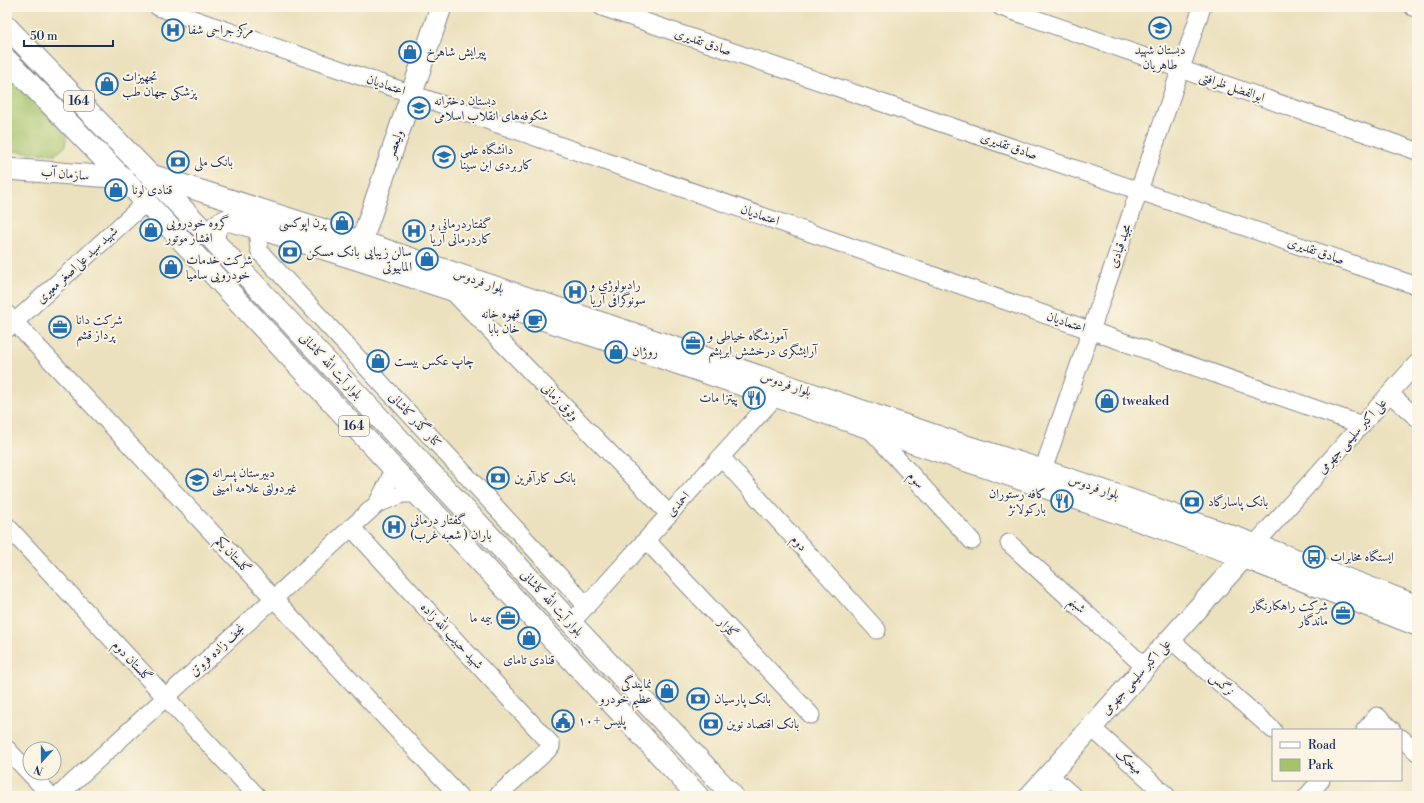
<svg xmlns="http://www.w3.org/2000/svg" width="1424" height="803" font-family="'Libre Bodoni',Amiri,serif">
  <style>
    .green { fill: #a5c36b; stroke: #607964 }
    .lines { fill: none; stroke-linecap: round; stroke-linejoin: round }
    .minor-casing { stroke: #84888e; stroke-width: 19 }
    .major-casing { stroke: #84888e; stroke-width: 23 }
    .minor { stroke: #fff; stroke-width: 17 }
    .major { stroke: #fff; stroke-width: 21 }
    .labels { text-anchor: middle; dominant-baseline: central; stroke-width: 4; stroke-linejoin: round; paint-order: stroke }
    .shield { fill: #fcf5e5; stroke: #5e6a86; stroke-width: 1 }
    .shield-label { font-size: 12px; font-weight: bold; fill: #1b2f5e }
    .poi-label { font-size: 13px; fill: #1b2f5e; stroke: #fcf5e5; text-anchor: start }
    .street-label { font-size: 13px; fill: #1b2f5e; stroke: #fcf5e5 }
  </style>
  <rect width="100%" height="100%" fill="#fcf5e5"/>
  <filter id="ink" filterUnits="userSpaceOnUse"><feTurbulence type="fractalNoise" baseFrequency=".025" numOctaves="2"/><feDisplacementMap in="SourceGraphic" scale="8" xChannelSelector="R" yChannelSelector="G"/><feConvolveMatrix kernelMatrix="1 2 1 2 8 2 1 2 1" color-interpolation-filters="sRGB"/></filter>
  <filter id="wash" filterUnits="userSpaceOnUse"><feTurbulence type="fractalNoise" baseFrequency=".012" numOctaves="4" result="noise"/><feDisplacementMap in="SourceGraphic" scale="16" xChannelSelector="R" yChannelSelector="G"/><feGaussianBlur stdDeviation="0.9" result="paint"/><feColorMatrix in="noise" values="0 0 0 0 0 0 0 0 0 0 0 0 0 0 0 0 0 1.4 0 .05"/><feComposite in="paint" operator="in"/></filter>
  <g filter="url(#wash)">
    <rect width="100%" height="100%" fill="#ece1be"/>
    <path class="green" d="M7 76 67 134 65 147 56 154 7 151Z"/>
  </g>
  <g filter="url(#ink)">
    <g class="lines">
      <g class="minor-casing">
        <path id="minor" d="M158 7 412 94 1362 425
          M602 7 1417 286
          M1001 7 1417 151
          M1413 7 1417 8
          M264 230C257 237 257 242 260 252L587 606
          M451 290 669 514
          M7 314 459 796
          M7 329 146 202
          M1390 394 1417 418
          M871 427 870 429 972 541
          M721 457 877 630
          M1039 482 1202 7
          M377 504 390 479 392 467
          M7 526 257 796
          M351 527 551 744V747L497 796
          M646 540 811 715
          M1009 543 1145 667
          M1256 543 1417 363
          M579 614 775 397 779 386
          M1170 639 1273 730
          M1091 727 1167 796
          M1365 730 1377 716 1392 730
          M1401 738 1417 752
          M7 749 51 796
          M1049 775 1073 796
          M58 796 377 504 403 494H418
          M1307 796 1321 780"/>
      </g>
      <g class="major-casing">
        <path id="major" d="M7 27 213 240 733 796
          M7 60 146 202 698 796
          M7 169 124 178
          M151 175 362 242 966 446C1119 493 1268 548 1417 606
          M213 240 217 225 227 220 264 230 356 259 650 354 1038 485 1243 557 1417 625
          M357 255 441 7
          M1030 796 1252 548"/>
      </g>
      <use href="#minor" class="minor"/>
      <use href="#major" class="major"/>
    </g>
  </g>
  <defs>
    <g id="school-ring" transform="scale(1.15)"><circle r="9.5" fill="#fcf5e5" stroke="#1f6fb2" stroke-width="1.5"/><path d="M0-5L7-2L0 1L-7-2ZM-4 1L0 2.5L4 1V4Q0 6-4 4Z" fill="#1f6fb2"/></g>
    <g id="hospital-ring" transform="scale(1.15)"><circle r="9.5" fill="#fcf5e5" stroke="#1f6fb2" stroke-width="1.5"/><path d="M-5-5h3v3.5h4V-5h3V5h-3V1.5h-4V5h-3Z" fill="#1f6fb2"/></g>
    <g id="shop-ring" transform="scale(1.15)"><circle r="9.5" fill="#fcf5e5" stroke="#1f6fb2" stroke-width="1.5"/><path d="M-5-2.5h2.3a2.7 3.5 0 0 1 5.4 0H5L5.5 6h-11ZM-1.5-2.5h3a1.5 2.3 0 0 0-3 0Z" fill="#1f6fb2"/></g>
    <g id="university-ring" transform="scale(1.15)"><circle r="9.5" fill="#fcf5e5" stroke="#1f6fb2" stroke-width="1.5"/><path d="M0-5L7-2L0 1L-7-2ZM-4 1L0 2.5L4 1V4Q0 6-4 4Z" fill="#1f6fb2"/></g>
    <g id="bank-ring" transform="scale(1.15)"><circle r="9.5" fill="#fcf5e5" stroke="#1f6fb2" stroke-width="1.5"/><path d="M-6-4H6V4H-6ZM0-2.3a2.3 2.3 0 1 0 0 4.6a2.3 2.3 0 1 0 0-4.6Z" fill="#1f6fb2"/></g>
    <g id="cafe-ring" transform="scale(1.15)"><circle r="9.5" fill="#fcf5e5" stroke="#1f6fb2" stroke-width="1.5"/><path d="M-5.5-4.5H6V0H3Q3 3.5 0 3.5H-2.5Q-5.5 3.5-5.5 0ZM3-3.2v2h1.7v-2ZM-6 4.5H4V6H-6Z" fill="#1f6fb2"/></g>
    <g id="office-ring" transform="scale(1.15)"><circle r="9.5" fill="#fcf5e5" stroke="#1f6fb2" stroke-width="1.5"/><path d="M-6-3h4V-5.5h4V-3h4V5H-6ZM-1-4.5V-3h2v-1.5ZM-6 0V1H6V0Z" fill="#1f6fb2"/></g>
    <g id="restaurant-ring" transform="scale(1.15)"><circle r="9.5" fill="#fcf5e5" stroke="#1f6fb2" stroke-width="1.5"/><path d="M-5-6h1v4h1v-4h1v4h1v-4h1v5L-1.5 .5V6h-2V.5L-5-1ZM5-6V6H3V1.5H1.5Q1.5-4 5-6Z" fill="#1f6fb2"/></g>
    <g id="bus-ring" transform="scale(1.15)"><circle r="9.5" fill="#fcf5e5" stroke="#1f6fb2" stroke-width="1.5"/><path d="M-5-6H5V4H4V6H2V4H-2V6H-4V4H-5ZM-3.5-4V0h7V-4ZM-3.5 1.2v1.5H-2V1.2ZM2 1.2v1.5H3.5V1.2Z" fill="#1f6fb2"/></g>
    <g id="civic-ring" transform="scale(1.15)"><circle r="9.5" fill="#fcf5e5" stroke="#1f6fb2" stroke-width="1.5"/><path d="M-.6-6.5H3V-4.5H.6V-3L4-1V1h2V6H-6V1h2V-1L-.6-3ZM-1.2 2.5V6h2.4V2.5Z" fill="#1f6fb2"/></g>
  </defs>
  <g fill-rule="evenodd">
    <use href="#school-ring" x="1160" y="28"/>
    <use href="#hospital-ring" x="173" y="30"/>
    <use href="#shop-ring" x="410" y="52"/>
    <use href="#shop-ring" x="107" y="84"/>
    <use href="#school-ring" x="419" y="108"/>
    <use href="#university-ring" x="444" y="157"/>
    <use href="#bank-ring" x="178" y="162"/>
    <use href="#shop-ring" x="116" y="190"/>
    <use href="#shop-ring" x="342" y="223"/>
    <use href="#shop-ring" x="151" y="230"/>
    <use href="#hospital-ring" x="414" y="231"/>
    <use href="#bank-ring" x="290" y="252"/>
    <use href="#shop-ring" x="427" y="259"/>
    <use href="#shop-ring" x="171" y="267"/>
    <use href="#hospital-ring" x="575" y="292"/>
    <use href="#cafe-ring" x="535" y="321"/>
    <use href="#office-ring" x="60" y="327"/>
    <use href="#office-ring" x="693" y="343"/>
    <use href="#shop-ring" x="616" y="352"/>
    <use href="#shop-ring" x="378" y="361"/>
    <use href="#restaurant-ring" x="754" y="398"/>
    <use href="#shop-ring" x="1107" y="401"/>
    <use href="#bank-ring" x="498" y="478"/>
    <use href="#school-ring" x="197" y="480"/>
    <use href="#restaurant-ring" x="1062" y="501"/>
    <use href="#bank-ring" x="1192" y="502"/>
    <use href="#hospital-ring" x="394" y="527"/>
    <use href="#bus-ring" x="1314" y="557"/>
    <use href="#office-ring" x="1343" y="613"/>
    <use href="#office-ring" x="508" y="618"/>
    <use href="#shop-ring" x="529" y="638"/>
    <use href="#shop-ring" x="667" y="691"/>
    <use href="#bank-ring" x="698" y="699"/>
    <use href="#civic-ring" x="563" y="721"/>
    <use href="#bank-ring" x="711" y="724"/>
  </g>
  <g class="labels">
    <g class="shield">
      <rect x="64" y="91" width="30" height="20" rx="3"/>
      <rect x="339" y="416" width="30" height="20" rx="3"/>
    </g>
    <g class="shield-label">
      <text x="79" y="101">164</text>
      <text x="354" y="426">164</text>
    </g>
    <g class="poi-label">
      <text x="188" y="30">مرکز جراحی شفا</text>
      <text x="1160" y="50" text-anchor="middle">دبستان شهید<tspan x="1160" dy="15">طاهریان</tspan></text>
      <text x="426" y="52">پیرایش شاهرخ</text>
      <text x="122" y="77">تجهیزات<tspan x="122" dy="15">پزشکی جهان طب</tspan></text>
      <text x="434" y="101">دبستان دخترانه<tspan x="434" dy="15">شکوفه‌های انقلاب اسلامی</tspan></text>
      <text x="460" y="150">دانشگاه علمی<tspan x="460" dy="15">کاربردی ابن سینا</tspan></text>
      <text x="194" y="162">بانک ملی</text>
      <text x="132" y="190">قنادی لونا</text>
      <text x="166" y="223">گروه خودرویی<tspan x="166" dy="15">افشار موتور</tspan></text>
      <text x="326" y="223" text-anchor="end">پرن اپوکسی</text>
      <text x="430" y="224">گفتاردرمانی و<tspan x="430" dy="15">کاردرمانی آریا</tspan></text>
      <text x="306" y="252">بانک مسکن</text>
      <text x="412" y="252" text-anchor="end">سالن زیبایی<tspan x="412" dy="15">المابیوتی</tspan></text>
      <text x="186" y="260">شرکت خدمات<tspan x="186" dy="15">خودرویی سامیا</tspan></text>
      <text x="590" y="285">رادیولوژی و<tspan x="590" dy="15">سونوگرافی آریا</tspan></text>
      <text x="520" y="314" text-anchor="end">قهوه خانه<tspan x="520" dy="15">خان بابا</tspan></text>
      <text x="76" y="320">شرکت دانا<tspan x="76" dy="15">پرداز قشم</tspan></text>
      <text x="708" y="336">آموزشگاه خیاطی و<tspan x="708" dy="15">آرایشگری درخشش ابریشم</tspan></text>
      <text x="632" y="352">روژان</text>
      <text x="394" y="361">چاپ عكس بيست</text>
      <text x="738" y="398" text-anchor="end">پیتزا مات</text>
      <text x="1122" y="401">tweaked</text>
      <text x="212" y="473">دبیرستان پسرانه<tspan x="212" dy="15">غیردولتی علامه امینی</tspan></text>
      <text x="514" y="478">بانک کارآفرین</text>
      <text x="1046" y="494" text-anchor="end">کافه رستوران<tspan x="1046" dy="15">بارکولانژ</tspan></text>
      <text x="1208" y="502">بانک پاسارگاد</text>
      <text x="410" y="520">گفتار درمانی<tspan x="410" dy="15">باران ( شعبه غرب)</tspan></text>
      <text x="1330" y="557">ایستگاه مخابرات</text>
      <text x="1328" y="606" text-anchor="end">شرکت راهکارنگار<tspan x="1328" dy="15">ماندگار</tspan></text>
      <text x="492" y="618" text-anchor="end">بیمه ما</text>
      <text x="529" y="660" text-anchor="middle">قنادی تامای</text>
      <text x="652" y="684" text-anchor="end">نمایندگی<tspan x="652" dy="15">عظیم خودرو</tspan></text>
      <text x="714" y="699">بانک پارسیان</text>
      <text x="578" y="721">پلیس +۱۰</text>
      <text x="726" y="724">بانک اقتصاد نوین</text>
    </g>
    <g class="street-label">
      <text transform="translate(703 42) rotate(19)">صادق تقدیری</text>
      <text transform="translate(386 85) rotate(19)">اعتمادیان</text>
      <text transform="translate(1232 87) rotate(19)">ابوالفضل ظرافتی</text>
      <text transform="translate(395 144) rotate(-71)">ولیعصر</text>
      <text transform="translate(1009 146) rotate(19)">صادق تقدیری</text>
      <text transform="translate(65 174) rotate(5)">سازمان آب</text>
      <text transform="translate(760 215) rotate(19)">اعتمادیان</text>
      <text transform="translate(1120 246) rotate(-71)">مجید قبادی</text>
      <text transform="translate(1316 251) rotate(19)">صادق تقدیری</text>
      <text transform="translate(77 265) rotate(-43)">شهید سید علی‌اصغر معیری</text>
      <text transform="translate(479 281) rotate(19)">بلوار فردوس</text>
      <text transform="translate(1066 322) rotate(19)">اعتمادیان</text>
      <text transform="translate(331 366) rotate(47)">بلوار آیت الله کاشانی</text>
      <text transform="translate(786 384) rotate(19)">بلوار فردوس</text>
      <text transform="translate(560 402) rotate(46)">وثوق زمانی</text>
      <text transform="translate(415 420) rotate(47)">کنار گذر کاشانی</text>
      <text transform="translate(1352 436) rotate(-48)">علی اکبر سلیمی جهرمی</text>
      <text transform="translate(916 480) rotate(48)">سوم</text>
      <text transform="translate(1094 487) rotate(19)">بلوار فردوس</text>
      <text transform="translate(678 504) rotate(-48)">احمدی</text>
      <text transform="translate(799 543) rotate(48)">دوم</text>
      <text transform="translate(233 555) rotate(47)">گلستان یکم</text>
      <text transform="translate(552 603) rotate(47)">بلوار آیت الله کاشانی</text>
      <text transform="translate(1077 605) rotate(42)">شبنم</text>
      <text transform="translate(728 628) rotate(47)">گلزار</text>
      <text transform="translate(452 636) rotate(47)">شهید حبیب الله زاده</text>
      <text transform="translate(217 650) rotate(-43)">نجف زاده فروتن</text>
      <text transform="translate(132 661) rotate(47)">گلستان دوم</text>
      <text transform="translate(1136 677) rotate(-48)">علی اکبر سلیمی جهرمی</text>
      <text transform="translate(1222 684) rotate(42)">نرگس</text>
      <text transform="translate(1129 762) rotate(42)">میخک</text>
    </g>
  </g>
  <rect width="1424" height="803" fill="none" stroke="#fcf5e5" stroke-width="24"/>
  <rect x="1272" y="729" width="130" height="52" fill="#fcf5e5" stroke="#a2a6af"/>
  <rect x="1280" y="742" width="20" height="6" fill="#ffffff" stroke="#a2a6af"/>
  <text x="1308" y="749" font-size="12" fill="#1b2f5e">Road</text>
  <rect x="1280" y="759" width="20" height="12" fill="#a5c36b" stroke="#a2a6af"/>
  <text x="1308" y="769" font-size="12" fill="#1b2f5e">Park</text>
  <g transform="translate(42 761) rotate(201)"><circle r="19" fill="#fcf5e5" stroke="#a2a6af"/>
  <path d="M0-3L7 15L0 10L-7 15Z" fill="#1f6fb2"/>
  <text y="-6" font-size="11" font-weight="bold" text-anchor="middle" fill="#1b2f5e">N</text>
  </g>
  <path d="M24 40v6h89v-6" fill="none" stroke="#1b2f5e" stroke-width="2"/>
  <text x="30" y="40" font-size="12" fill="#1b2f5e" stroke="#fcf5e5" stroke-width="3" paint-order="stroke">50 m</text>
</svg>
